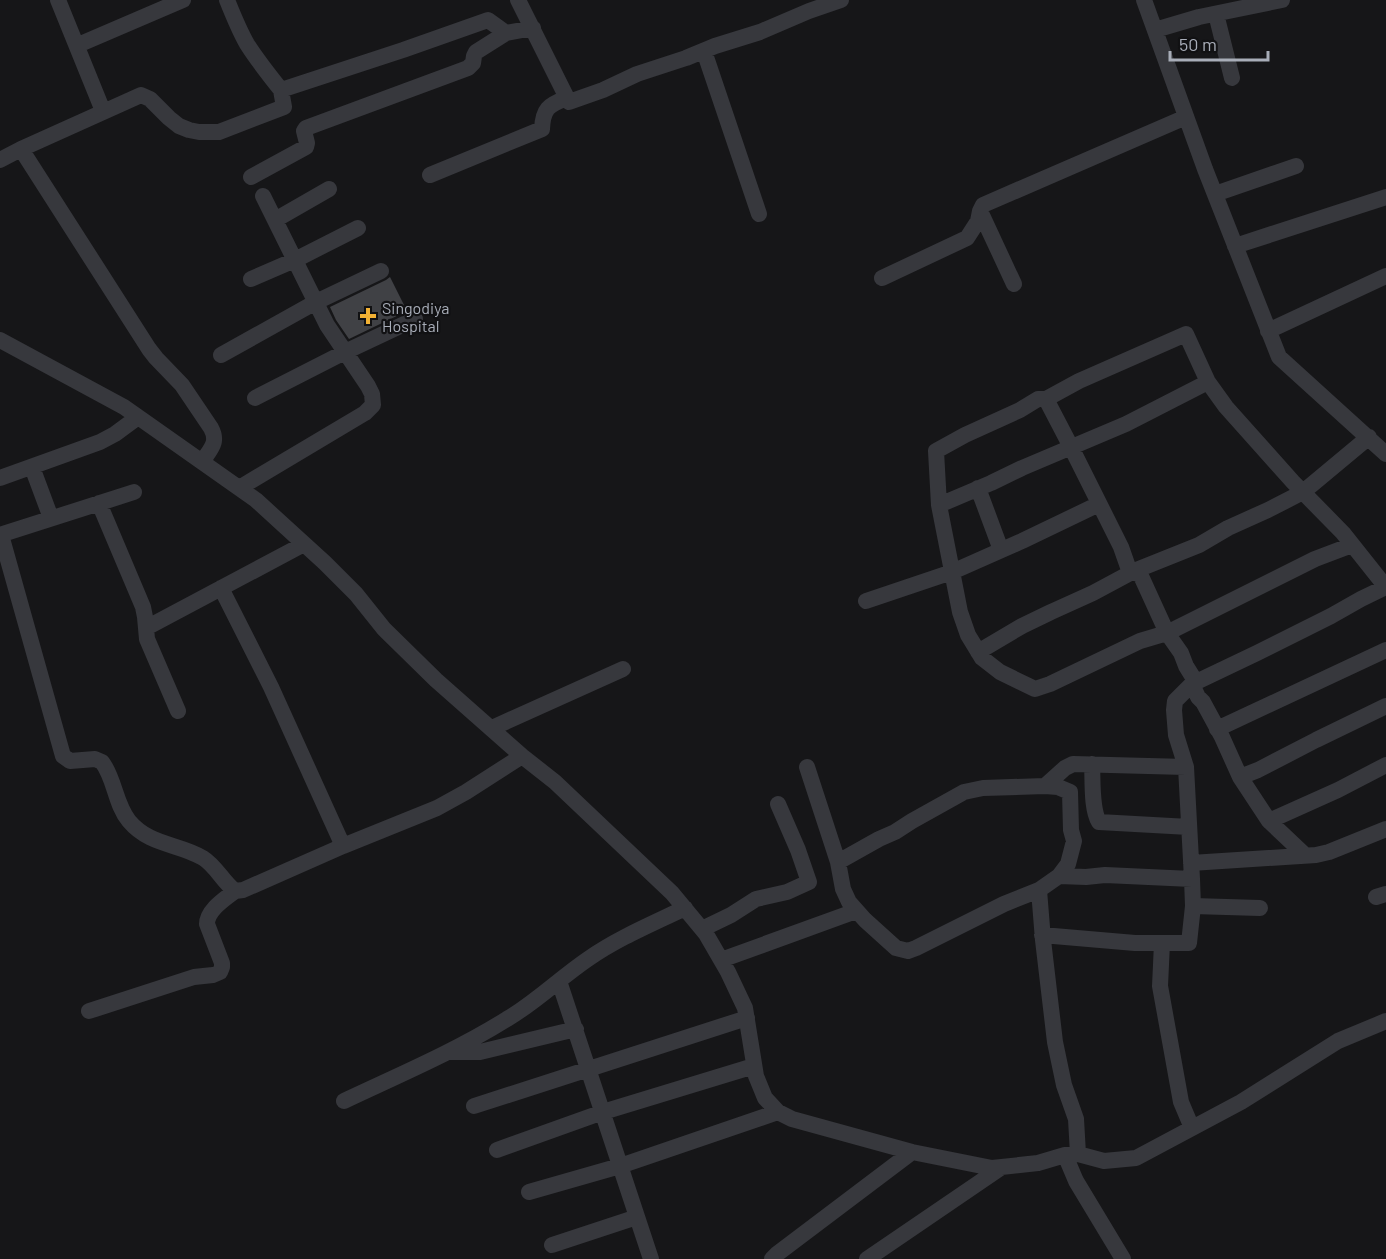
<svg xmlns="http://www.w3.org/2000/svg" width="1386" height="1259" font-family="Barlow,sans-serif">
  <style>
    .building { fill: #404145 }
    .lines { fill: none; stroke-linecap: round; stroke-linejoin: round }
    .minor { stroke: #37383d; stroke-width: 16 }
    .poi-dot { fill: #f2b134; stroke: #111113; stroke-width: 2 }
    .labels { text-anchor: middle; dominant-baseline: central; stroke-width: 4.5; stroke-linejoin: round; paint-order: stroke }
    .poi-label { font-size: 16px; fill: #a8adb8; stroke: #111113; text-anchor: start }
  </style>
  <rect width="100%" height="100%" fill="#161618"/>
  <path class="building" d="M390 277 407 311 349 339 336 320 330 307 386 280Z"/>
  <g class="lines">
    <path class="minor" d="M58 0 103 111
      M227 0C233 15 239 30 247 44 257 60 269 75 281 90
      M518 0 569 102 603 90 637 74 686 58 715 46 760 32 809 11 841 0
      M1144 0 1205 169 1279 357 1386 454
      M1216 14 1232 78
      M1155 30 1199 17 1282 0
      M78 45 183 0
      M704 51 759 214
      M21 149 149 349 156 358 182 385 211 428C219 443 210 449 202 462
      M0 160 21 149 141 95 150 99 169 118 179 126 189 130 199 132H219L284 107 281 90 403 50 488 20 506 33 533 28
      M430 175 542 129C543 109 548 105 567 98
      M251 177 306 147 307 143 304 131 306 128 468 68 473 63 474 56 476 52 506 33
      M1215 194 1296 166
      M980 211 1014 284
      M275 220 329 189
      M1235 246 1386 197
      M882 278 967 238 978 221 980 211 983 205 1186 117
      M251 279 295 260 358 228
      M1268 331 1386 276
      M0 340 124 407 256 500 325 563 356 594 384 629 436 680 522 756 555 782 672 893 706 934 728 972 745 1008 756 1076 765 1098 778 1112 792 1119 912 1152 992 1168 1038 1163 1065 1155 1078 1154 1104 1161 1136 1158 1241 1102 1338 1041 1386 1021
      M221 355 316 302 381 271
      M255 398 345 352 415 319
      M1046 399 1071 447 1121 547 1128 567 1141 576 1167 633 1181 653 1186 666 1194 679 1192 684 1198 697 1203 702 1222 737 1240 777 1269 821 1338 790 1386 765
      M32 467 51 518
      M0 478 100 442 115 434 138 417
      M239 488 365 413 373 405 372 394 368 386 327 325 263 196
      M978 488 1001 550
      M99 503 143 607 145 617 147 639 178 711
      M939 505 991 483 1022 468 1126 424 1208 382
      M0 535 134 492
      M1 535 63 756 70 761 95 759 102 762C115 779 115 804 129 821 150 846 178 843 203 858 216 866 223 882 235 891L243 890 343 846 437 808 466 792 522 756
      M1352 545 1315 559 1167 633 1140 641 1050 684 1035 689 1000 672 982 658 968 635 960 612 939 505 936 451 965 435 1020 410 1038 399H1046L1079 381 1186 334 1208 382 1226 407 1293 482 1343 533 1386 587
      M221 588 271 687 343 846
      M866 601 952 572 1022 541 1099 504
      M146 628 304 544
      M978 652 1022 626 1051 612 1093 593 1134 571 1199 545 1228 528 1268 510 1303 492 1369 437
      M492 728 623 669
      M1217 729 1386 650
      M1092 764C1093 780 1091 809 1099 822L1189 827
      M807 767 838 862 843 889 849 902 865 920 896 948 908 951 916 948 1004 904 1039 890
      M1240 777 1258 770 1316 740 1386 706
      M1045 786 1065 768 1073 764 1186 767
      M1269 821 1306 856
      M838 862 879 839 895 832 912 821 964 792 983 788 1045 786 1058 787 1070 792 1071 830 1074 841 1068 864 1059 876 1039 890 1043 940 1055 1042 1064 1085 1076 1119 1078 1154
      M1191 863 1316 855 1329 852 1386 829
      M1192 879 1186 767 1176 735 1174 710 1175 701 1192 684 1257 653 1331 616 1361 599 1386 587
      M1376 897 1386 894
      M1193 906 1260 908
      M702 929 731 915 756 899 787 892 809 882 798 850 778 804
      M1042 935 1135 943H1189L1193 906 1192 879 1105 875 1086 877 1059 876
      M1162 943 1160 986 1181 1102 1192 1128
      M721 960 856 911
      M559 981 651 1259
      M89 1011 194 977 213 975 220 972 222 967V963L207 924C207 910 225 899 235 891
      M451 1052H480L576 1029
      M344 1101C399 1075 456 1051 507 1019 536 1002 560 978 588 959 618 938 652 924 685 908
      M474 1106 747 1018
      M497 1150 603 1112 754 1066
      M1065 1155 1076 1181 1123 1259
      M529 1192 620 1166 778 1112
      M552 1245 637 1217
      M772 1259 777 1254 912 1152
      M867 1259 1002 1167"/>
  </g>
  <path class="poi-dot" d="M365 307h6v6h6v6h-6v6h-6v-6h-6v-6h6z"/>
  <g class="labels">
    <g class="poi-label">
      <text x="382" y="307">Singodiya<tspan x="382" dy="18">Hospital</tspan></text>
    </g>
  </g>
  <path d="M1170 51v9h98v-9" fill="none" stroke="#a8adb8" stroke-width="3"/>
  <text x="1179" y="51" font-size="18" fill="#a8adb8" stroke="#111113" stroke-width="4.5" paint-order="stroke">50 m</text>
</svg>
